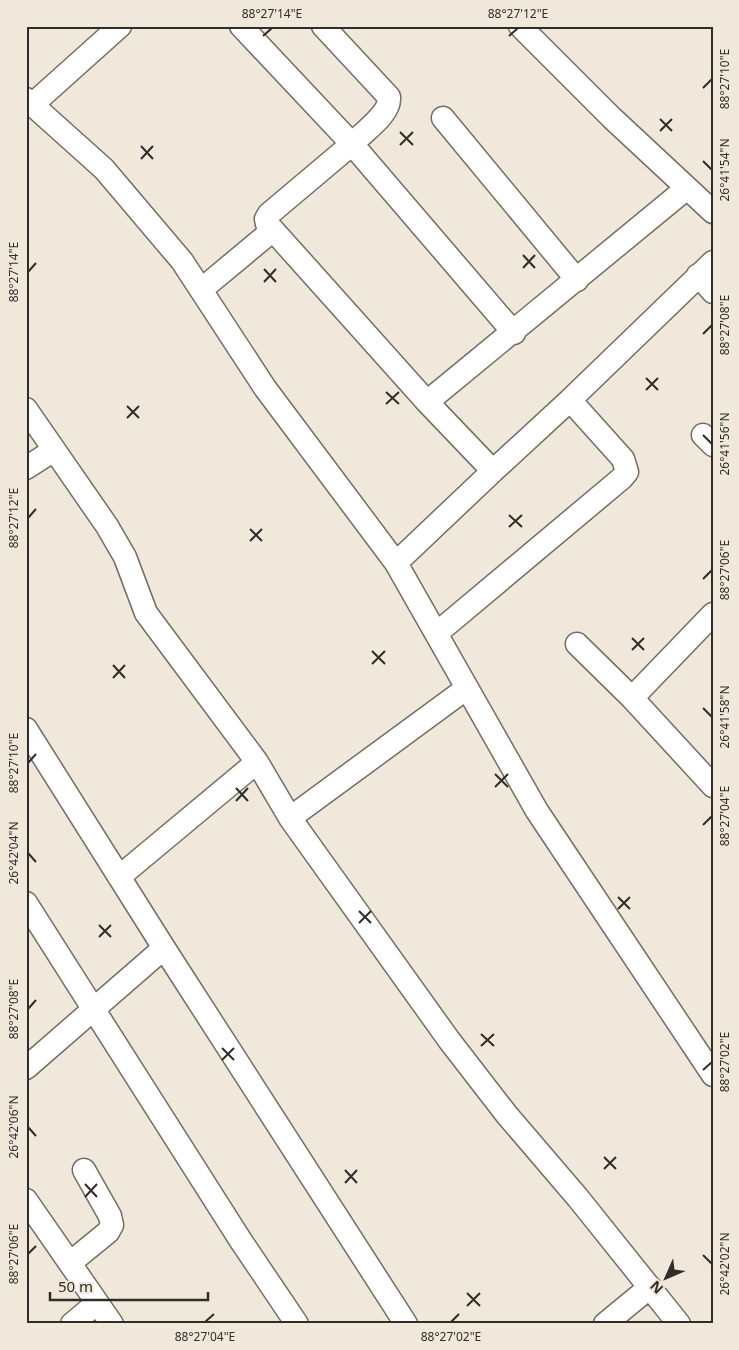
<svg xmlns="http://www.w3.org/2000/svg" width="739" height="1350" font-family="'Noto Sans',sans-serif">
  <style>
    .lines { fill: none; stroke-linecap: round; stroke-linejoin: round }
    .street-casing { stroke: #746d60; stroke-width: 25 }
    .street { stroke: #fff; stroke-width: 22 }
    .ticks { fill: none; stroke: #302d28; stroke-width: 2 }
    .neatline { fill: none; stroke: #302d28; stroke-width: 2 }
    .ticks-label { font-size: 12px; text-anchor: middle; fill: #302d28 }
  </style>
  <rect width="100%" height="100%" fill="#f0e8da"/>
  <g class="lines">
    <g class="street-casing">
      <path id="street" d="M323 26 389 97C391 114 363 132 352 144L514 333
        M520 26 612 118 713 212
        M26 99 104 169 182 261 265 388 396 563 537 811 713 1075
        M33 104 120 26
        M443 118 577 280
        M273 230 427 402 493 471 570 400 713 262
        M698 275 713 292
        M202 289 273 230 267 224 266 219 269 214 352 144 241 26
        M427 402 687 188
        M26 409 107 526 125 557 146 613 257 762 290 818 449 1040 507 1115 578 1198 679 1324
        M703 435 713 445
        M26 468 54 450
        M396 563 493 471
        M713 614 632 698 713 786
        M437 633 622 478 627 472 623 459 570 400
        M577 644 632 698
        M26 729 164 948 406 1324
        M290 818 467 688
        M119 877 257 762
        M26 903 241 1241 297 1324
        M26 1068 164 948
        M26 1200 112 1324
        M70 1263 108 1232 112 1225 110 1216 84 1170
        M72 1324 97 1303
        M605 1324 650 1287"/>
    </g>
    <use href="#street" class="street"/>
  </g>
  <path class="ticks" d="M263 36 272 28M509 36 518 28M703 88 712 79M660 119 672 131M660 131 672 119M400 132 413 145M400 145 413 132M141 146 153 159M141 159 153 146M703 161 712 170M523 255 535 268M523 268 535 255M264 269 276 282M28 272 36 263M264 282 276 269M703 334 712 325M646 378 658 390M646 390 658 378M386 392 399 404M386 404 399 392M127 406 139 418M127 418 139 406M703 435 712 444M509 515 522 527M28 518 36 509M509 527 522 515M250 529 262 541M250 541 262 529M703 579 712 570M632 638 644 650M632 650 644 638M372 651 385 664M372 664 385 651M113 665 125 678M113 678 125 665M703 708 712 717M28 763 36 754M495 774 508 787M495 787 508 774M236 788 248 801M236 801 248 788M703 825 712 816M28 853 36 862M618 897 630 909M618 909 630 897M359 911 371 923M359 923 371 911M99 925 111 937M99 937 111 925M28 1009 36 1000M481 1034 494 1046M481 1046 494 1034M222 1048 234 1060M222 1060 234 1048M703 1070 712 1062M28 1127 36 1136M604 1157 616 1169M604 1169 616 1157M345 1170 357 1183M345 1183 357 1170M85 1184 97 1197M85 1197 97 1184M28 1254 36 1246M703 1255 712 1264M467 1293 480 1306M467 1306 480 1293M205 1322 214 1314M451 1322 459 1314"/>
  <rect width="739" height="1350" fill="none" stroke="#f0e8da" stroke-width="55"/>
  <g transform="translate(666 1278) rotate(225)" stroke="#f0e8da" stroke-width="4" paint-order="stroke">
  <path d="M0-4L9 19L0 12L-9 19Z" fill="#302d28"/>
  <text y="-8" font-size="14" font-weight="bold" text-anchor="middle" fill="#302d28">N</text>
  </g>
  <path d="M50 1292v8h158v-8" fill="none" stroke="#302d28" stroke-width="2.5"/>
  <text x="58" y="1292" font-size="15" fill="#302d28" stroke="#f0e8da" stroke-width="4" paint-order="stroke">50 m</text>
  <rect x="28" y="28" width="684" height="1294" class="neatline"/>
  <g class="ticks-label">
    <text x="272" y="18">88°27'14"E</text>
    <text x="518" y="18">88°27'12"E</text>
    <text transform="translate(725 79) rotate(-90)" y="4">88°27'10"E</text>
    <text transform="translate(725 170) rotate(-90)" y="4">26°41'54"N</text>
    <text transform="translate(14 272) rotate(-90)" y="4">88°27'14"E</text>
    <text transform="translate(725 325) rotate(-90)" y="4">88°27'08"E</text>
    <text transform="translate(725 444) rotate(-90)" y="4">26°41'56"N</text>
    <text transform="translate(14 518) rotate(-90)" y="4">88°27'12"E</text>
    <text transform="translate(725 570) rotate(-90)" y="4">88°27'06"E</text>
    <text transform="translate(725 717) rotate(-90)" y="4">26°41'58"N</text>
    <text transform="translate(14 763) rotate(-90)" y="4">88°27'10"E</text>
    <text transform="translate(725 816) rotate(-90)" y="4">88°27'04"E</text>
    <text transform="translate(14 853) rotate(-90)" y="4">26°42'04"N</text>
    <text transform="translate(14 1009) rotate(-90)" y="4">88°27'08"E</text>
    <text transform="translate(725 1062) rotate(-90)" y="4">88°27'02"E</text>
    <text transform="translate(14 1127) rotate(-90)" y="4">26°42'06"N</text>
    <text transform="translate(14 1254) rotate(-90)" y="4">88°27'06"E</text>
    <text transform="translate(725 1264) rotate(-90)" y="4">26°42'02"N</text>
    <text x="205" y="1341">88°27'04"E</text>
    <text x="451" y="1341">88°27'02"E</text>
  </g>
</svg>
